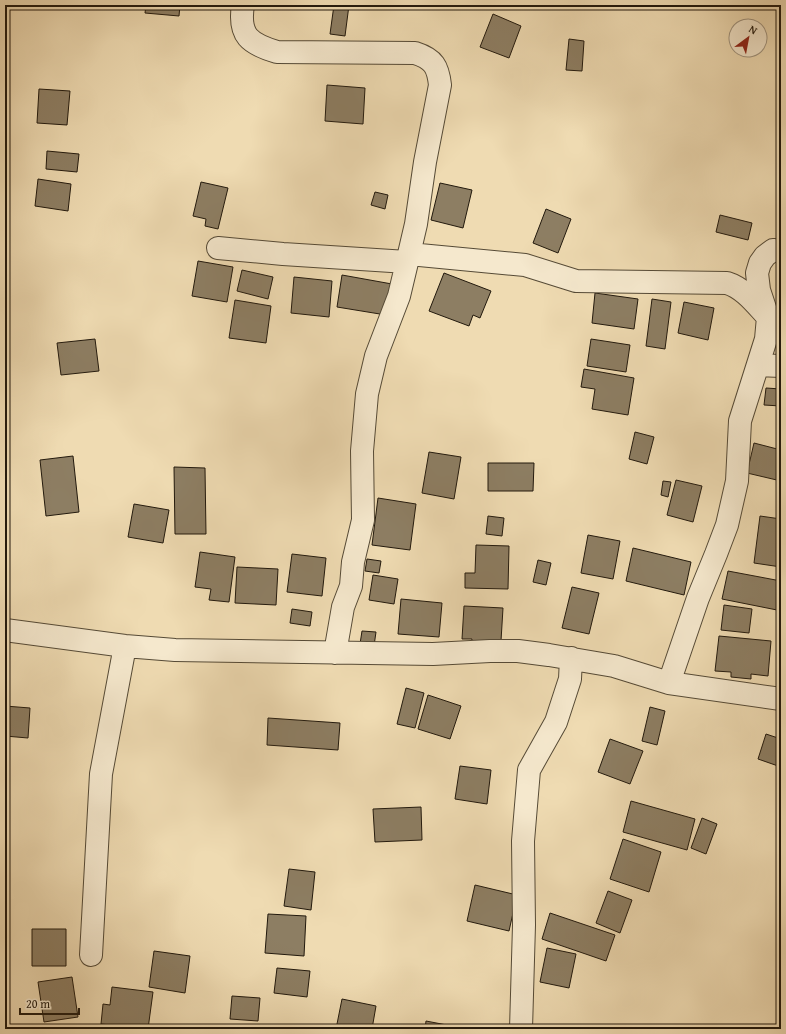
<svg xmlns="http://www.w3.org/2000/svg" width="786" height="1034" font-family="'Gentium Book Plus',serif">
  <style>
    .building { fill: #8d7e63; stroke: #22190d }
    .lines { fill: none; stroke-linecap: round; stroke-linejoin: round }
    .minor-casing { stroke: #554a36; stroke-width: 24 }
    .minor { stroke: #f5e8cd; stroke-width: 22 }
  </style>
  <rect width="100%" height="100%" fill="#efdbb2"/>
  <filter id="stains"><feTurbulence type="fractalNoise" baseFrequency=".005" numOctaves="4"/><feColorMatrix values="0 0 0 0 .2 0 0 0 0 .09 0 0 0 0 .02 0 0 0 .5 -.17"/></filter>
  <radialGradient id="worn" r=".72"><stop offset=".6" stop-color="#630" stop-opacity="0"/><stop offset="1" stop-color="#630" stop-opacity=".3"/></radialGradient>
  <path class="building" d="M146 5H180L179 16 145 13Z
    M334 5H349L345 36 330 34Z
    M493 14 521 26 509 58 480 47Z
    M569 39 584 41 582 71 566 70Z
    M327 85 365 88 363 124 325 121Z
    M39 89 70 91 67 125 37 123Z
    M47 151 79 154 77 172 46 169Z
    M38 179 71 184 68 211 35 206Z
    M201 182 228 188 218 229 205 226 206 219 193 216Z
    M440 183 472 190 463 228 431 220Z
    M375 192 388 195 385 209 371 205Z
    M546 209 571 219 558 253 533 243Z
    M720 215 752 223 748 240 716 232Z
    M198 261 233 267 227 302 192 296Z
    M242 270 273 277 268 299 237 291Z
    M444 273 491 291 480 318 473 315 469 326 429 311Z
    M342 275 392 284 386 315 337 307Z
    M294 277 332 281 329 317 291 313Z
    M595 293 638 299 634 329 592 323Z
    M652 299 671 302 665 349 646 346Z
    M235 300 271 306 266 343 229 338Z
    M684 302 714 308 708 340 678 333Z
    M95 339 99 371 61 375 57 343Z
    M591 339 630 345 626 372 587 366Z
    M584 369 634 378 628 415 592 409 595 389 581 387Z
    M766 388 781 389V406L764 405Z
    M635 432 654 437 647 464 629 459Z
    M754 443 781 450V481L747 473Z
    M429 452 461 457 454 499 422 493Z
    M73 456 79 512 46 516 40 460Z
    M488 463H534L533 491H488Z
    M174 467 205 468 206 534H175Z
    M676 480 702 486 693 522 667 515Z
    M663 481 671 482 668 497 661 495Z
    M378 498 416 504 410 550 372 545Z
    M134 504 169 510 163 543 128 537Z
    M488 516 504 518 502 536 486 534Z
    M760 516 781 519V567L754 563Z
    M588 535 620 541 613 579 581 573Z
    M476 545 509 546 508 589 465 588V573H475Z
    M633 548 691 562 684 595 626 581Z
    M200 552 235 557 229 602 209 600 211 589 195 587Z
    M292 554 326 558 322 596 287 592Z
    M367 559 381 561 379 573 365 571Z
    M538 560 551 563 546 585 533 582Z
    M237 567 278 569 276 605 235 603Z
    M728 571 781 581 777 610 722 599Z
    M373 575 398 579 394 604 369 600Z
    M572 587 599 593 589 634 562 628Z
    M401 599 442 603 439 637 398 634Z
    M724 605 752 609 749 633 721 630Z
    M464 606 503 608 501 641 471 646 472 639H462Z
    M292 609 312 612 310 626 290 623Z
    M362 631 376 632 374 646 360 644Z
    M719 636 771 641 768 676 751 674V679L731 677V672L715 671Z
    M406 688 424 693 415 728 397 724Z
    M428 695 461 706 450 739 418 729Z
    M5 706 30 708 28 738 5 736Z
    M650 707 665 711 657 745 642 741Z
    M268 718 340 723 338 750 267 745Z
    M766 734 781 739V767L758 759Z
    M610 739 643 751 630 784 598 772Z
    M460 766 491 770 487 804 455 799Z
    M631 801 695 819 687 850 623 832Z
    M421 807 422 840 375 842 373 809Z
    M702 818 717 824 706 854 691 848Z
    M623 839 661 852 649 892 610 879Z
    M289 869 315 872 311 910 284 906Z
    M475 885 517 895 509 931 467 921Z
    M608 891 632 900 620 933 596 923Z
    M550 913 615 935 606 961 542 939Z
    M268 914 306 916 304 956 265 953Z
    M32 929H66V966H32Z
    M547 948 576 954 569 988 540 982Z
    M154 951 190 956 185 993 149 987Z
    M277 968 310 971 307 997 274 993Z
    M72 977 78 1017 44 1022 38 982Z
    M112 987 153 992 148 1029 101 1024 103 1004 110 1005Z
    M232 996 260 998 258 1021 230 1019Z
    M342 999 376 1006 372 1029H336Z
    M426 1021 452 1026 451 1029H425Z"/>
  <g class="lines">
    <g class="minor-casing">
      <path id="minor" d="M243 5C238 36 250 44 277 52L415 53C434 59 438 67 440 85L425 162 416 224 409 254 399 296 376 356 367 394 362 451 363 520 353 562 351 586 343 607 335 653
        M218 248 283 254 407 262
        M409 254 525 265 576 281 727 283C743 288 754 302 765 314
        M758 365 781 366
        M5 630 125 646 175 650 433 654 490 651H518L549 655 614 666 669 683 781 699
        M669 683 698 598 716 554 727 525 737 481 740 421 766 339 768 317 759 290 757 273 760 263 765 256 773 250 781 251
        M91 955 101 774 125 646
        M521 1029 524 925 523 841 529 770 556 722 570 679 571 658"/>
    </g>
    <use href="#minor" class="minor"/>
  </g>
  <rect width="786" height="1034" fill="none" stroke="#efdbb2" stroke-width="20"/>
  <rect x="6" y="6" width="774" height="1022" fill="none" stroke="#22190d" stroke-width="2"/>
  <rect x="10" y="10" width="766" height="1014" fill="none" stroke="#22190d"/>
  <g transform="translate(748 38) rotate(32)"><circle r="19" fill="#f5e8cd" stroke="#a19580"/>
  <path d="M0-3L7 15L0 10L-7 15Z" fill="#8f2418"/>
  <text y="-6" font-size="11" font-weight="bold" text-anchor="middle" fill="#22190d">N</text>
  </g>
  <path d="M20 1008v6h59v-6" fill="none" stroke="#22190d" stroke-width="2"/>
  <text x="26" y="1008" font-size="12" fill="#22190d" stroke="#f5e8cd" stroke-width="3" paint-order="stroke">20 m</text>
  <rect width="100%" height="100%" filter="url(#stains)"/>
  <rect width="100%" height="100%" fill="url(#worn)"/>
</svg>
